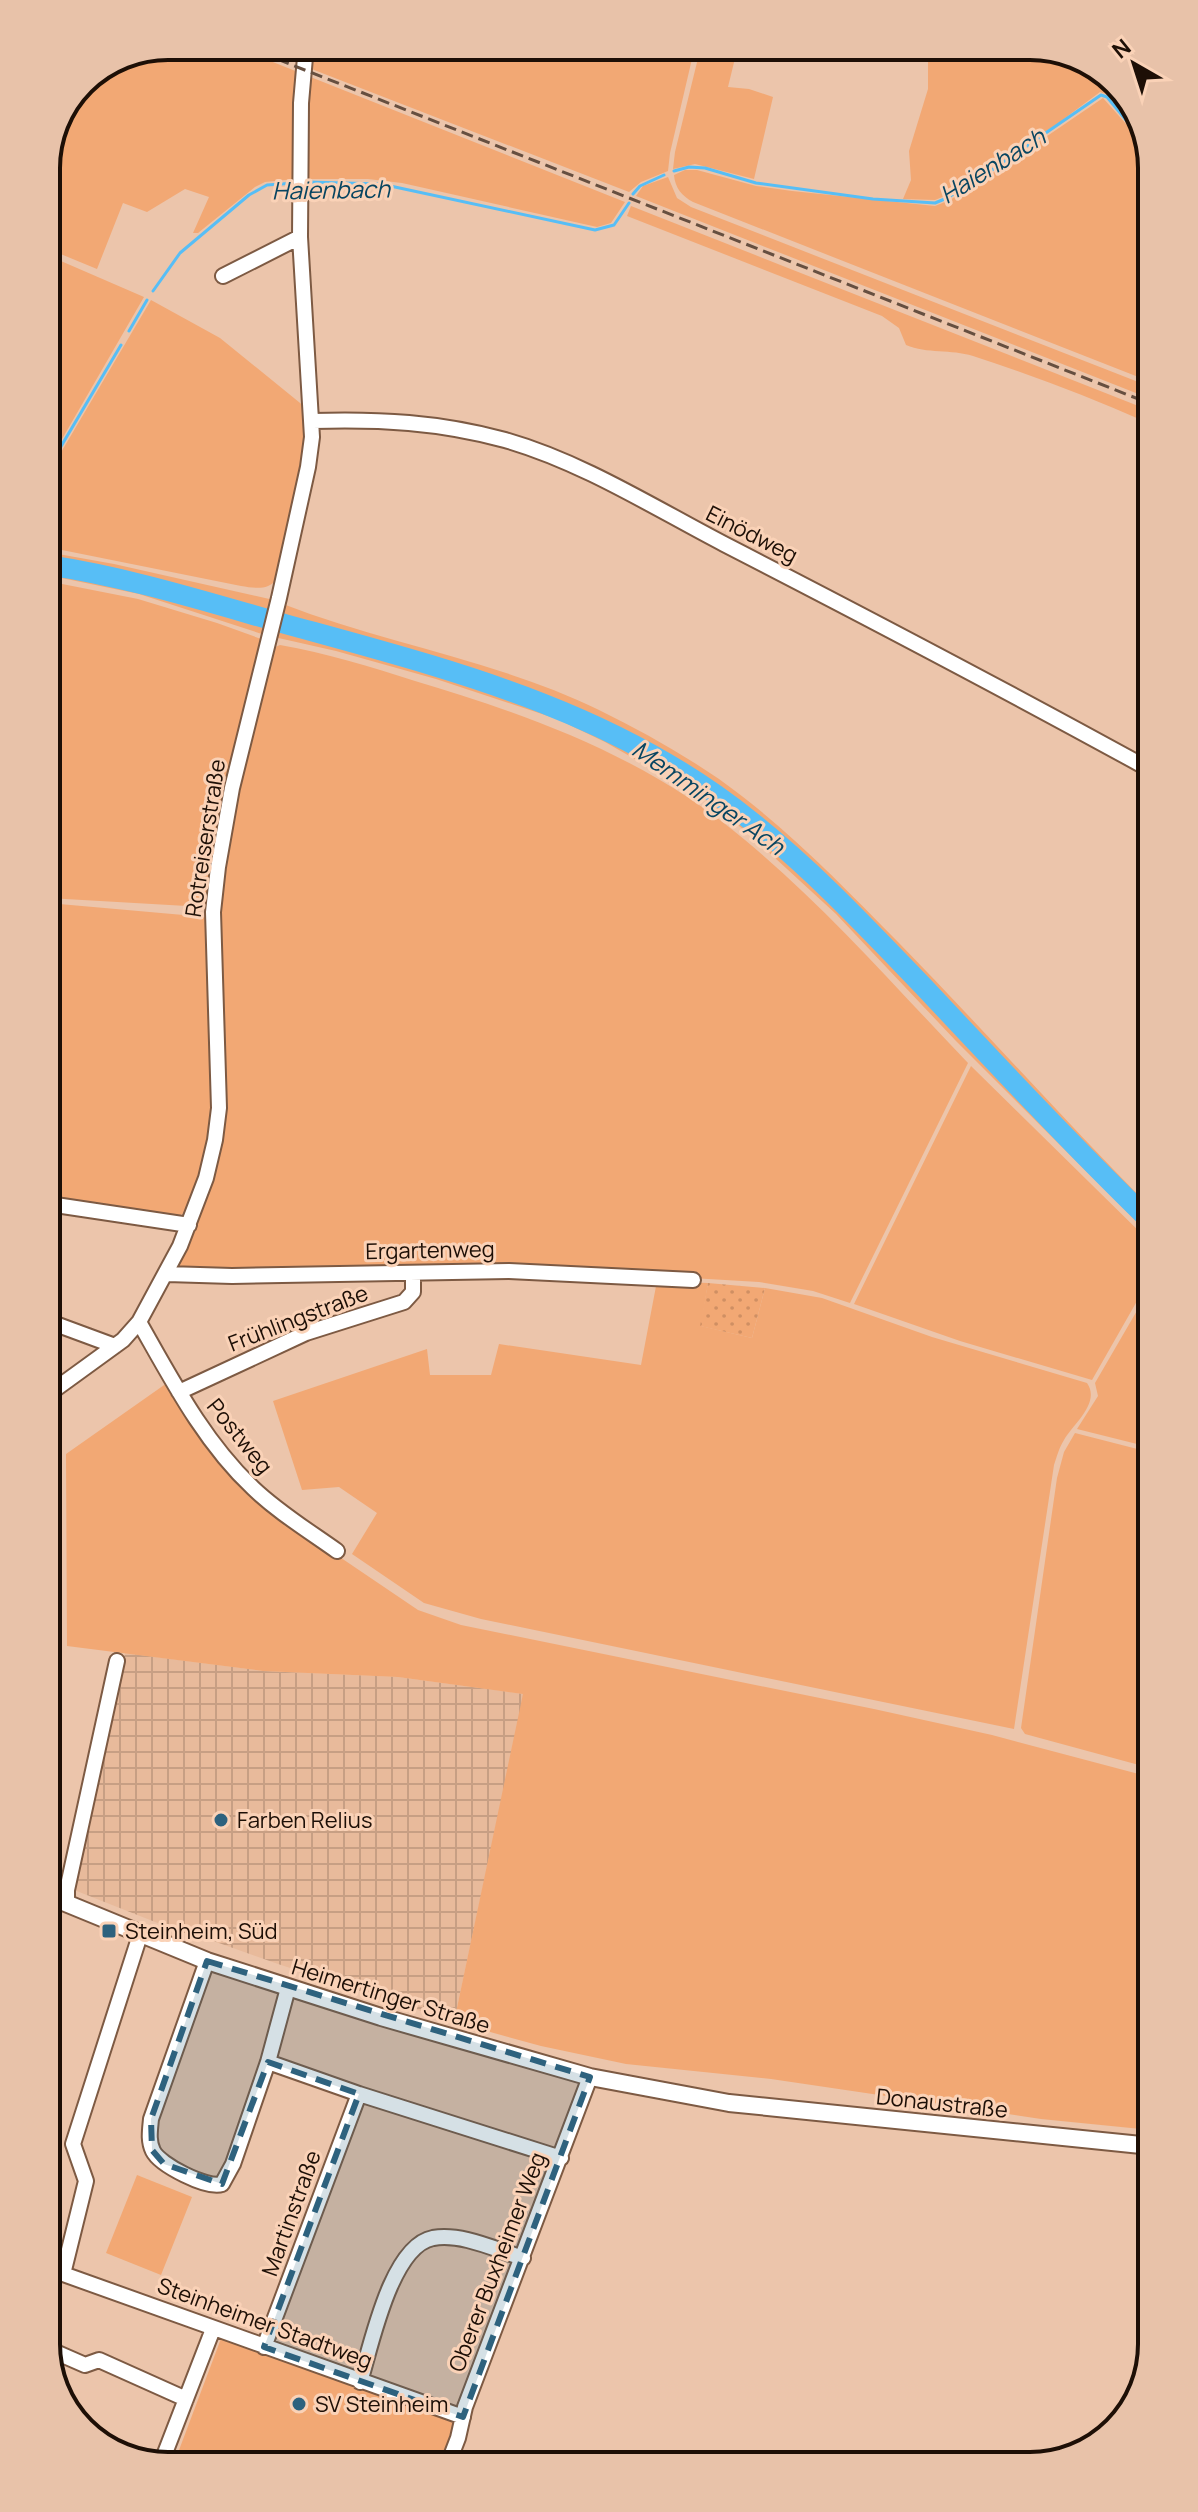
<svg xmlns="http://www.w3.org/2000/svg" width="1198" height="2512" font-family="Manrope,sans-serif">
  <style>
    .industrial { fill: url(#industrial-grid) }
    .grass { fill: #f2a874 }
    .park { fill: url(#park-dots) }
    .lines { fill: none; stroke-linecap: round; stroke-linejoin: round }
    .stream { stroke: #57bef6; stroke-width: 3 }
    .river { stroke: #57bef6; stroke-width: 20 }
    .minor-casing { stroke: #7d5a43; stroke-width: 18 }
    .tertiary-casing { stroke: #7d5a43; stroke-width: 20 }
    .minor { stroke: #fff; stroke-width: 14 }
    .tertiary { stroke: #fff; stroke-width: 16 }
    .rail { stroke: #664f40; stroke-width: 3; stroke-dasharray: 12 6; stroke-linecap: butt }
    .marked { fill: #2e627e; fill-opacity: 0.2; stroke: #2e627e; stroke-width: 6; stroke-dasharray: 16 10; stroke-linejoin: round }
    .poi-dot { fill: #2e627e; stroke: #fad2b7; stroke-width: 3 }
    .labels { text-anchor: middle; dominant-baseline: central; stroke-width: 6; stroke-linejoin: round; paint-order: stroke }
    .street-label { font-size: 22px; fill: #1d0f06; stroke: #fad2b7 }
    .poi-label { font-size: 22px; fill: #1d0f06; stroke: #fad2b7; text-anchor: start }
    .water-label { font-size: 24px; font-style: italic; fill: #084561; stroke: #fad2b7 }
    .rim { fill: none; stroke: #1d0f06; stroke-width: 4 }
  </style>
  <defs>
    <pattern id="industrial-grid" width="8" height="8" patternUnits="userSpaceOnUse" patternTransform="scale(2)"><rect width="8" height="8" fill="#e8ba9b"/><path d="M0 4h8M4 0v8" fill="none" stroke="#c79f84"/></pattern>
    <pattern id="park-dots" width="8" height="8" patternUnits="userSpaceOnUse" patternTransform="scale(2)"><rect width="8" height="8" fill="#f2a874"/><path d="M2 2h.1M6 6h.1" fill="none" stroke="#cf8f63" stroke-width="1.8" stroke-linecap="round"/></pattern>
  </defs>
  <rect width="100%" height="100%" fill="#ecc5ab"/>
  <path class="industrial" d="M125 1653 263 1671 398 1677 524 1694 454 2022 278 1964 191 1933H183L74 1890Z"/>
  <path class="grass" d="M168 46H233L298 72 295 179 265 182 255 187 198 233H193L209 197 185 189 147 212 123 203 97 269 46 248V160L82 81Z
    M316 46H695L670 153 668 171 641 182 629 192 309 68Z
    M701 46H738L728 87 749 89 773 97 754 179 695 164 673 169 675 152Z
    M781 46H888L833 59 798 58 802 57 797 50Z
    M928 46H1039L1105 71 1145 127 1129 119 1111 96 1100 92 1057 124 950 194 935 200 903 199 911 180 909 151 928 89Z
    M308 76 625 202 611 223 597 227 402 183 368 179H306Z
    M1103 98 1127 125 1145 134 1146 380 693 202C682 196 675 188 674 175L685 170H697L756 186 792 191 935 206 950 200 990 175Z
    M668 177 677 198 691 207 1146 385V397L636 196 643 186Z
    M631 206 1146 409V422C1090 397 1032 375 973 356 951 349 927 354 906 345L899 328 882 316 627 216Z
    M47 255 144 297 47 465Z
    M151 300 220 338 305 407 306 453 277 579C268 591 254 588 241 586L47 547V476Z
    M47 552 114 564 274 600 265 635 139 594 47 575Z
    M47 581 138 599 217 623 264 640 209 903 204 907 48 898Z
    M283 604C386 644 499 661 599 710 640 730 681 753 719 779 785 826 842 885 898 942 983 1029 1064 1120 1149 1206V1234L956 1041 836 914 748 833 703 798 605 742 557 719 436 679 336 651 274 637Z
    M280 645C326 653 371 667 415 681 533 716 650 759 745 840 826 907 895 987 968 1063L850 1303 813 1291 759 1282 505 1267 180 1269 177 1267 215 1162 218 905 236 791 273 648Z
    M48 903 206 917 215 1086 209 1147 189 1210 177 1217 49 1200Z
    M971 1066 1149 1241V1280L1092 1380 960 1341 854 1304Z
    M657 1281 708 1283 701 1326 752 1338 765 1288 822 1298 932 1337 1087 1383C1101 1403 1073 1424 1064 1440 1059 1448 1057 1456 1054 1465L1014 1729 481 1619 424 1603 352 1554 377 1513 339 1487 302 1490 273 1401 427 1349 430 1375H491L499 1344 641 1365Z
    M1149 1290V1447L1077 1429 1098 1396 1095 1383Z
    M167 1383 205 1438 319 1543 418 1610 461 1625 874 1709 992 1735 1150 1777 1151 2130 1041 2119 771 2079 626 2064 541 2046 454 2022 523 1694 398 1677 263 1671 67 1646 66 1454Z
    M1075 1433 1149 1452 1150 1768 1025 1734 1021 1728 1057 1478 1064 1452Z
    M137 2175 192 2197 161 2275 106 2253Z
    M222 2336 379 2396 456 2421 444 2464 173 2466Z"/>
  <path class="park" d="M708 1283 765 1288 752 1338 700 1326Z"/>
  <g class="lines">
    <path class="stream" d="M674 171 689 167 705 168 756 183 873 199 935 203 947 198 989 172 1101 95 1107 97 1126 120 1145 131
      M307 182 381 184 595 230 614 225 629 203
      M633 194 640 186 664 175
      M153 291 180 253 249 195 267 185 295 183
      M129 331 147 300
      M47 470 121 345"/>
    <path class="river" d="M47 565C128 577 207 602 285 624 452 670 614 710 751 821 813 870 868 929 923 986 997 1065 1071 1144 1149 1220"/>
    <g class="minor-casing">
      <path id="minor" d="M223 276 300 237
        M312 421C379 419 439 422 505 440 582 462 653 507 724 544 866 617 1007 691 1147 768
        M49 1204 189 1225
        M167 1274 232 1276 509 1271 693 1280
        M49 1278 53 1259
        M50 1322 115 1346
        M139 1322C172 1380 204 1442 253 1488 278 1512 309 1531 337 1551
        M179 1392 306 1333 404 1302 413 1292V1273
        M50 1393 123 1340 139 1322 180 1246 206 1178 215 1140 219 1108 213 912 218 867 232 788 279 598 308 467 312 437 300 237 301 103 306 46
        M67 1902V1890L117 1661
        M207 1961 151 2119C150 2130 148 2141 153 2151 160 2165 207 2189 222 2184L233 2164 268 2062 288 1988
        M268 2062 359 2094 561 2158
        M52 2270 463 2417
        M63 2274 86 2181 73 2144 140 1935
        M264 2347 359 2094
        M53 2351 85 2365 99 2360 186 2399
        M360 2382C371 2346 391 2246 433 2238 463 2233 496 2250 523 2258
        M448 2464 458 2438 465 2407 590 2077
        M160 2466 213 2329"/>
    </g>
    <g class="tertiary-casing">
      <path id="tertiary" d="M51 1897 207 1961 381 2017 590 2077 729 2103 1151 2146"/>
    </g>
    <use href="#minor" class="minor"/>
    <use href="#tertiary" class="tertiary"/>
    <path class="rail" d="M244 46 1146 402"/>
  </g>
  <path class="marked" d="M207 1961 590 2077 463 2417 264 2347 359 2094 268 2062 222 2184 164 2164 152 2150 151 2119Z"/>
  <g class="poi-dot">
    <circle cx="221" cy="1820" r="8"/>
    <rect x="101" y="1923" width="16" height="16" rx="4"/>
    <circle cx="299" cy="2404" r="8"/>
  </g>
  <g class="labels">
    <g class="street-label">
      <text transform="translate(752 534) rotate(27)">Einödweg</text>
      <text transform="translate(205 838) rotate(-81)">Rotreiserstraße</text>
      <text transform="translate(430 1250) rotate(-1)">Ergartenweg</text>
      <text transform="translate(298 1318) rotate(-21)">Frühlingstraße</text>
      <text transform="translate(240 1436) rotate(51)">Postweg</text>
      <text transform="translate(391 1996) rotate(17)">Heimertinger Straße</text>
      <text transform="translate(942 2103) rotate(6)">Donaustraße</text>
      <text transform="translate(291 2213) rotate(-70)">Martinstraße</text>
      <text transform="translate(497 2262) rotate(-69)">Oberer Buxheimer Weg</text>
      <text transform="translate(265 2323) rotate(20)">Steinheimer Stadtweg</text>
    </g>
    <g class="poi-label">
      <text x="237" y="1820">Farben Relius</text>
      <text x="125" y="1931">Steinheim, Süd</text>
      <text x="315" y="2404">SV Steinheim</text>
    </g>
    <g class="water-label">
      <text transform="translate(992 165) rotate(-32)">Haienbach</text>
      <text transform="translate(331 189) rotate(-1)">Haienbach</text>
      <text transform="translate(709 797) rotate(35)">Memminger Ach</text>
    </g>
  </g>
  <path d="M0 0H1198V2512H0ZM168 60H1030A108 108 0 0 1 1138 168V2344A108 108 0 0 1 1030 2452H168A108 108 0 0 1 60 2344V168A108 108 0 0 1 168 60Z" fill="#e8c2a9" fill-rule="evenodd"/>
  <path class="rim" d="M168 60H1030A108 108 0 0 1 1138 168V2344A108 108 0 0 1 1030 2452H168A108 108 0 0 1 60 2344V168A108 108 0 0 1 168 60Z"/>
  <g transform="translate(1134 64) rotate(321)" stroke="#fad2b7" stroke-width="6" paint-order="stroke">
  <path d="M0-6L14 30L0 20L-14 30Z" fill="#1d0f06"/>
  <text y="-12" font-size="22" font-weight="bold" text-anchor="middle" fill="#1d0f06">N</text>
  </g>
</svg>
